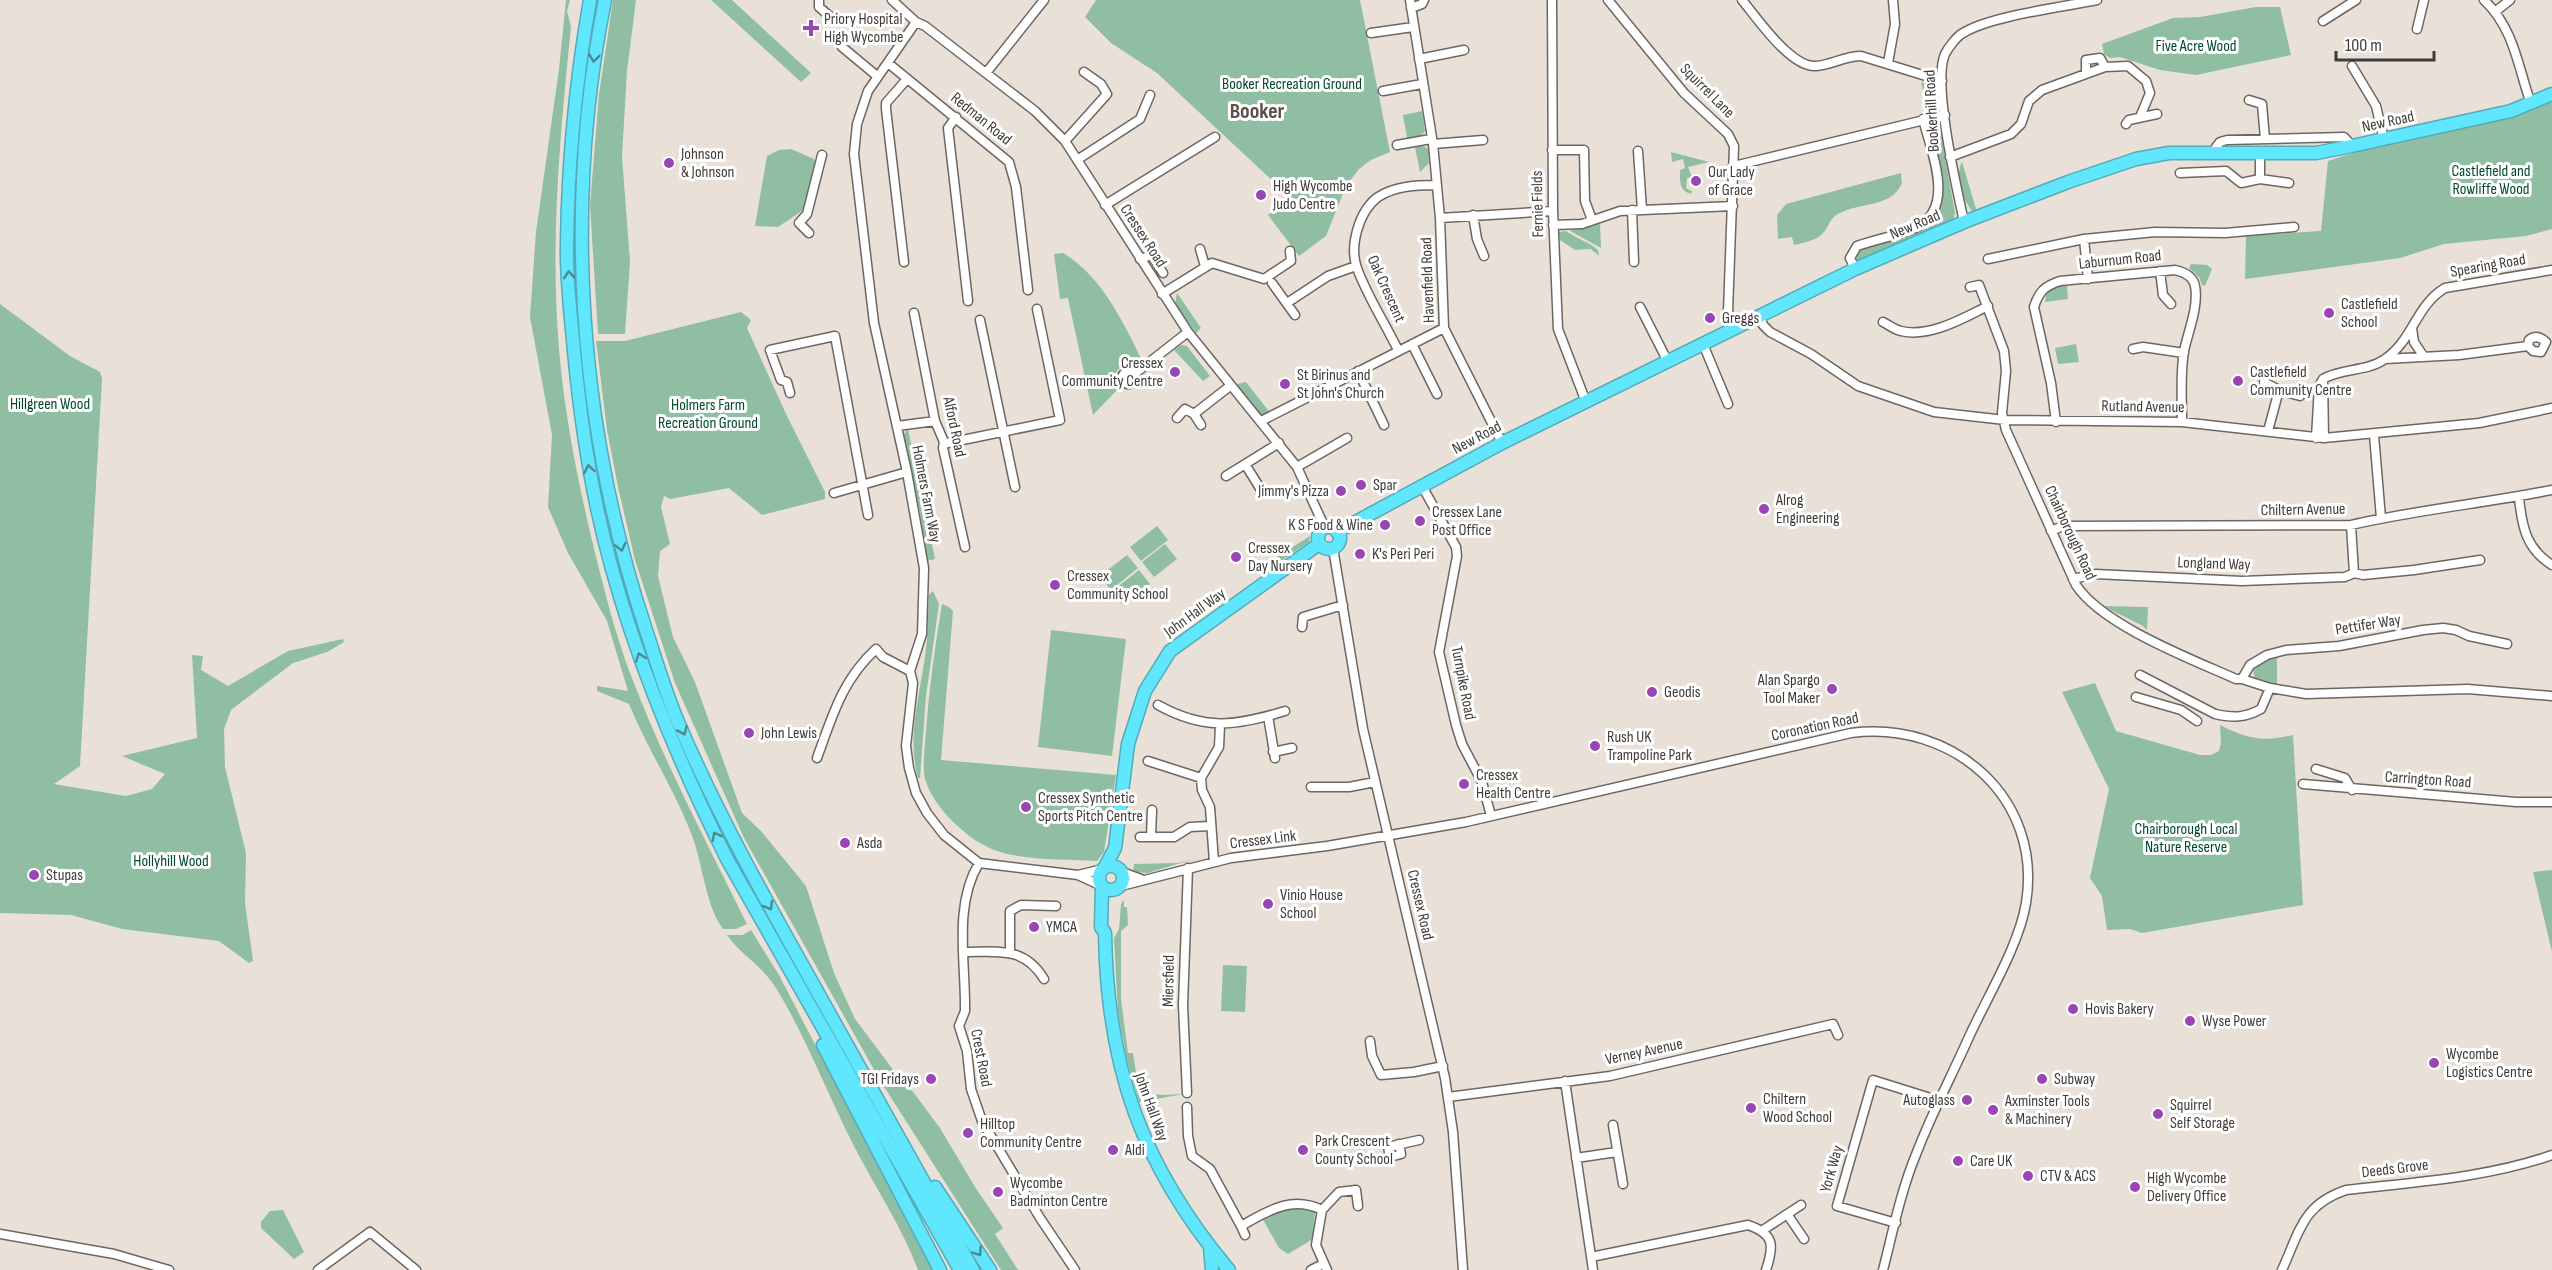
<svg xmlns="http://www.w3.org/2000/svg" width="2552" height="1270" font-family="'Sofia Sans Condensed',sans-serif">
  <style>
    .green { fill: #90bea2 }
    .lines { fill: none; stroke-linecap: round; stroke-linejoin: round }
    .minor-casing { stroke: #6e675f; stroke-width: 11 }
    .highway-casing { stroke: #54aab8; stroke-width: 15 }
    .minor { stroke: #fff; stroke-width: 8 }
    .highway { stroke: #60e6fd; stroke-width: 12 }
    .oneway { stroke: #4e8891 }
    .poi-dot { fill: #9945b4; stroke: #fff; stroke-width: 2 }
    .labels { text-anchor: middle; dominant-baseline: central; stroke-width: 6; stroke-linejoin: round; paint-order: stroke }
    .poi-label { font-size: 16px; fill: #3f3c39; stroke: #fff; text-anchor: start }
    .park-label { font-size: 16px; fill: #004a2b; stroke: #fff }
    .street-label { font-size: 16px; fill: #3f3c39; stroke: #fff }
    .district-label { font-size: 22px; font-weight: bold; fill: #59524a; stroke: #fff }
  </style>
  <rect width="100%" height="100%" fill="#e9e1d8"/>
  <path class="green" d="M566 0H570L567 11 571 27C560 134 550 242 559 349 565 420 580 492 597 561 607 600 617 640 632 678 664 762 707 843 747 924L736 929H723C705 905 703 863 691 833 674 789 647 748 629 704L597 691V686L628 691 607 621 568 553 548 507 552 435 530 317 536 232 559 69Z
    M613 0H636L627 71 622 156 630 262 625 334H598L590 205 599 94Z
    M711 0H732L811 73 801 82Z
    M1096 0H1360L1390 152 1371 160 1359 169 1346 186 1326 236 1299 256 1268 215 1291 198 1157 73 1111 43 1085 17Z
    M2256 7H2280L2291 55 2196 75 2160 70 2120 57 2110 58 2104 54 2102 44 2173 18 2200 17Z
    M1921 82 1937 89 1939 106 1934 115H1928Z
    M2552 99V229L2526 236 2444 244 2400 258 2245 279 2246 236 2321 231 2328 161C2401 136 2480 130 2552 99Z
    M1422 111 1425 131 1421 136 1407 138 1403 115Z
    M1938 128 1941 135 1955 213 1953 221 1855 262 1853 254 1858 250C1890 241 1935 236 1941 197L1929 130Z
    M1422 145 1428 149 1429 163 1420 172 1415 147Z
    M791 149 814 159 815 162 808 207 778 227 755 226 767 156 779 150Z
    M1671 152 1709 162 1688 167 1692 177 1687 178 1686 188 1692 191 1691 194C1679 190 1680 182 1680 170L1685 168 1683 159 1672 162Z
    M1962 162 1977 212 1974 213C1963 202 1954 176 1962 162Z
    M1901 173 1902 183C1891 210 1855 201 1835 216 1830 220 1828 227 1824 232 1817 241 1805 242 1794 245L1792 237 1778 239 1777 215 1786 204Z
    M1600 222 1601 248 1570 231Z
    M1566 231C1577 239 1588 241 1598 250L1599 256 1591 249 1575 250 1560 240 1559 232Z
    M1063 253C1101 275 1123 322 1142 360L1134 367C1124 363 1115 368 1114 379L1118 389 1093 415 1068 298 1060 299 1054 254Z
    M2191 264 2207 265 2212 269 2205 286 2202 285 2199 277 2189 268Z
    M2067 285 2068 299 2045 302 2046 293 2058 286Z
    M1177 293 1201 328 1196 333 1175 305Z
    M0 304 70 356 100 372 102 379 80 766 54 784 126 796 152 789 165 774 122 756 197 738 192 655 203 656 201 670 228 686 288 651 343 639 344 642 327 652 293 663 231 710 224 729 225 767 246 853 245 903 253 961 249 963 219 941 122 929 71 915 0 913Z
    M741 312 751 320 747 328 786 414 825 492V499L762 515 729 488 670 499 664 496 661 507 670 544 660 551 658 576 673 637 695 682 742 813 761 831 806 886 834 973 855 1019 894 1071 899 1073 940 1128 975 1187 1003 1228 995 1234 1018 1270H1001L881 1082 744 838 675 683 635 560 618 487 607 430 596 341H625Z
    M2076 344 2079 362 2058 364 2055 348Z
    M1181 345 1187 346 1210 376 1203 381 1174 350Z
    M1246 382 1271 414 1262 416 1259 414 1236 387 1238 384Z
    M908 429 935 559 927 561 920 513 907 452 904 434Z
    M1157 526 1168 540 1141 561 1130 547Z
    M1310 536 1309 542 1275 565 1272 560Z
    M1165 544 1177 559 1154 577 1142 562Z
    M1127 555 1138 568 1111 590 1100 576Z
    M1139 570 1150 584 1123 605 1112 591Z
    M933 591 939 604 926 696 920 778H918C908 740 917 707 923 669 928 644 928 619 929 595Z
    M942 604 949 607 953 611 941 760 1116 775 1104 852 1097 861C1066 859 1026 861 997 851 969 842 928 804 924 773 923 760 925 745 926 732 929 689 935 647 942 604Z
    M2103 606 2148 607 2147 630 2143 626Z
    M1051 630 1126 639 1112 756 1038 747Z
    M2275 656 2277 657V686L2255 679 2253 670 2263 661Z
    M2095 683 2116 731 2200 755H2211L2219 751 2221 743 2220 725C2247 739 2263 742 2293 735L2303 905 2142 933 2130 929 2107 930 2102 896 2090 878 2109 789 2062 692Z
    M1198 858 1147 873 1133 872 1134 864 1178 863Z
    M2552 870V952L2533 872Z
    M1124 900V907H1127L1128 925 1121 931V999L1128 1053H1133L1139 1092 1161 1095 1184 1094 1139 1102 1127 1060 1118 1012 1114 938 1119 929 1121 904Z
    M751 930 779 975 932 1270H918C902 1227 876 1189 855 1148 827 1094 806 1036 774 985 761 965 740 954 727 935H743Z
    M1223 965 1247 966 1245 1012 1221 1011Z
    M1299 1206 1315 1211 1313 1239 1288 1254 1279 1248 1262 1218 1279 1208Z
    M283 1210 304 1252 294 1259 261 1228V1222L270 1211Z"/>
  <g class="lines">
    <g class="minor-casing">
      <path id="minor" d="M819 0V7L834 20
        M892 0 916 22 925 26 1035 111 1065 141 1188 332 1297 467 1325 528
        M1410 0 1433 144 1440 218 1444 328 1502 443
        M1552 0 1553 211 1558 329 1586 402
        M1608 0 1684 93 1728 134 1734 146 1728 312 1736 328
        M1742 0C1757 18 1791 68 1816 66 1831 65 1845 56 1861 56L1942 81
        M2484 0C2514 28 2518 67 2531 104
        M1411 8 1422 4 1424 0
        M2496 11 2510 0
        M2323 21 2356 0
        M916 22 868 91 857 124 854 154 874 323 907 472 924 568 922 634 910 671 913 683 906 746 909 768 916 793 927 813 944 835 979 863 1078 875 1102 886
        M2417 29 2424 0
        M1371 33 1413 27
        M842 47 877 76
        M1419 59 1464 50
        M888 63 1009 162 1016 187 1028 290
        M1888 63 1895 24 1893 0
        M2352 66 2376 106 2384 140
        M2105 67 2128 66 2146 81 2150 93 2140 117
        M986 73 1044 0
        M1383 91 1422 84
        M2249 100 2262 104 2265 139
        M956 117 948 128 968 301
        M2126 124 2129 120 2157 114
        M1065 141 1107 94 1101 84 1084 72
        M1433 144 1483 140
        M1397 145 1431 139
        M1552 150H1584L1585 201 1592 220
        M1638 151 1642 210
        M2216 152V147L2220 142 2227 140 2344 137 2352 146
        M1950 157 2011 134 2021 124 2029 101 2042 90 2105 67 2100 58 2086 60V73
        M1077 160 1140 119 1150 95
        M1734 166 1945 115
        M2180 173 2226 171 2241 183 2260 179V153
        M2260 179 2289 183
        M1105 205 1215 137
        M1632 210 1634 262
        M1473 215 1477 239 1484 256
        M1440 218 1553 211
        M1964 222C1957 189 1932 83 1945 54 1948 48 1957 36 1963 33 1990 16 2063 7 2097 0
        M1553 225 1582 224 1620 211 1733 206
        M809 233 799 223 807 214 822 155
        M2084 239 2155 232 2225 233 2294 227
        M1200 249 1205 266
        M1140 259 1152 255 1163 273
        M1988 259 2084 239 2088 279
        M904 262 886 109V103L907 79
        M1855 269 1850 258 1857 246C1876 239 1897 236 1915 228 1957 209 1931 152 1923 119
        M2160 271 2163 295 2171 304
        M1272 283 1295 315
        M1970 287 1979 285 2004 351 2006 371 2002 413 2006 430 2076 585C2102 625 2191 659 2236 679H2242L2270 688 2306 694 2468 689 2552 696
        M1162 294 1212 263 1264 279 1291 261 1290 251
        M1287 303 1328 276 1356 266
        M1640 307 1668 362
        M914 313 935 421 944 442 943 448 965 547
        M1760 316 1763 325 1770 332 1811 354 1858 386 1934 412 2005 420 2182 422 2324 438 2479 423 2552 408
        M980 320 1015 487
        M1883 322C1889 325 1895 330 1901 331 1930 338 1963 318 1988 306
        M2412 328 2414 342 2424 357
        M1412 344 1437 394
        M1703 344 1728 404
        M2133 349 2143 347 2184 353
        M1398 350C1385 323 1367 296 1357 268 1349 246 1359 211 1378 197 1395 186 1417 185 1436 185
        M2385 359 2459 355 2528 346 2533 351 2541 352 2546 342C2541 337 2535 335 2529 340L2528 346
        M1358 371 1384 425
        M1122 378a6 6 0 1 1 12 0a6 6 0 1 1-12 0Z
        M1133 375 1188 332
        M2323 379C2341 368 2367 372 2385 359 2413 340 2416 305 2445 288L2552 270
        M2323 380 2324 438
        M2264 382 2279 390 2268 431
        M2279 390 2300 396
        M790 393 787 382 781 380 770 350 835 336 868 515
        M1194 414 1230 386
        M1177 418 1185 409 1194 414 1201 425
        M1261 421 1444 328
        M2056 422 2051 383 2034 307C2039 291 2045 286 2060 281L2175 270C2184 272 2193 276 2195 286 2199 306 2188 332 2184 351 2180 374 2182 399 2182 422
        M897 426 935 421
        M2374 435 2381 518
        M2316 438 2319 386 2323 379
        M944 442 948 443 1060 420 1037 309
        M1245 464 1263 493
        M1297 467 1347 438
        M1226 476 1279 443
        M1422 486 1456 547 1457 556 1439 652 1456 725 1462 744 1482 782 1491 816
        M834 493 907 472
        M2519 498C2522 526 2526 549 2552 565
        M2351 525 2354 573
        M2051 531 2063 526 2351 525C2415 510 2487 503 2552 490
        M1333 548 1363 729 1445 1078 1453 1132 1463 1270
        M2073 579 2095 574 2242 581 2345 577 2354 573 2363 575 2414 570 2480 560
        M1302 627 1303 617 1343 605
        M2140 675 2215 714C2232 718 2245 718 2261 709L2270 688
        M2242 679 2250 665 2267 655 2286 650 2339 646 2423 630 2443 628 2456 630 2469 636 2507 644
        M2136 697 2181 710 2197 721
        M1158 705C1205 731 1236 726 1285 711
        M1268 716 1275 758
        M1273 752 1292 748
        M817 758C832 717 842 680 876 649L883 657 910 671
        M1148 761 1201 778
        M2316 769 2345 778 2352 790
        M2303 784 2516 802H2552
        M1311 787H1349L1375 782
        M1152 810 1151 837H1174L1190 827 1210 826
        M1140 837H1151
        M1214 862 1210 807 1202 790 1201 778 1219 747 1220 725
        M979 863C953 906 966 963 965 1011L959 1026 967 1051 971 1089 982 1121 1040 1218 1075 1270
        M1122 872 1141 879
        M1078 875 1103 869
        M1121 886 1231 858 1327 846 1466 822 1851 733C1953 720 2043 798 2026 903 2019 946 1987 997 1969 1037 1952 1075 1932 1113 1917 1152 1901 1190 1893 1231 1883 1270
        M964 952C998 952 1024 946 1044 979
        M1010 953V911L1021 905 1056 906
        M1370 1041 1372 1056 1381 1075 1414 1072 1443 1066
        M1565 1081 1593 1270
        M1187 1093 1183 1005 1188 868
        M1448 1097 1610 1076 1833 1024 1838 1035
        M1187 1107 1188 1136 1192 1156 1210 1169 1241 1226C1268 1211 1291 1195 1322 1210L1316 1245 1327 1270
        M1613 1125 1623 1184
        M1399 1144 1401 1154 1390 1157 1388 1147 1419 1140
        M1576 1158 1617 1152
        M1322 1210 1339 1192 1356 1190 1358 1206
        M1787 1214 1804 1239
        M1896 1223 1837 1206 1873 1080 1940 1101
        M1241 1226 1245 1235
        M1763 1230 1801 1205
        M0 1234 114 1254 169 1270
        M1591 1257 1748 1225C1775 1234 1774 1246 1766 1270
        M318 1270 370 1232 416 1270
        M1311 1270 1323 1264
        M2282 1270C2300 1231 2302 1205 2346 1190 2415 1182 2486 1178 2552 1155"/>
    </g>
    <g class="highway-casing">
      <path id="highway" d="M590 0C576 80 568 161 567 243 566 279 571 316 574 351 579 404 586 456 597 508 623 630 671 747 727 859L960 1270
        M605 0C563 207 579 427 645 627 655 657 664 688 676 717 715 810 764 897 813 984 866 1080 920 1175 973 1270
        M1318 538a11 11 0 1 1 22 0a11 11 0 1 1-22 0Z
        M1337 532 1502 443 1855 269 1964 222 2068 182 2136 159 2169 153H2316L2352 146 2511 111 2552 94
        M1099 878a12 12 0 1 1 24 0a12 12 0 1 1-24 0Z
        M1105 867 1115 848 1128 744 1145 691 1170 651 1319 544
        M1102 886 1101 927 1105 933C1107 1069 1142 1166 1229 1270
        M823 1045 940 1270
        M935 1187 990 1270
        M1210 1247 1212 1270"/>
    </g>
    <use href="#minor" class="minor"/>
    <use href="#highway" class="highway"/>
  </g>
  <defs><path id="oneway-chevron" d="M-2-3.5L2.5 0L-2 3.5" fill="none" stroke-width="1.6" stroke-linecap="round" stroke-linejoin="round" transform="scale(1.5)"/></defs>
  <g class="oneway">
    <use href="#oneway-chevron" transform="translate(594 58) rotate(98)"/>
    <use href="#oneway-chevron" transform="translate(569 275) rotate(-94)"/>
    <use href="#oneway-chevron" transform="translate(589 469) rotate(-100)"/>
    <use href="#oneway-chevron" transform="translate(621 547) rotate(76)"/>
    <use href="#oneway-chevron" transform="translate(640 657) rotate(-110)"/>
    <use href="#oneway-chevron" transform="translate(683 731) rotate(66)"/>
    <use href="#oneway-chevron" transform="translate(716 836) rotate(-117)"/>
    <use href="#oneway-chevron" transform="translate(769 906) rotate(61)"/>
    <use href="#oneway-chevron" transform="translate(978 1252) rotate(56)"/>
  </g>
  <g class="poi-dot">
    <path d="M808 19h6v6h6v6h-6v6h-6v-6h-6v-6h6z"/>
    <circle cx="669" cy="163" r="6"/>
    <circle cx="1696" cy="181" r="6"/>
    <circle cx="1261" cy="195" r="6"/>
    <circle cx="2329" cy="313" r="6"/>
    <circle cx="1710" cy="318" r="6"/>
    <circle cx="1175" cy="372" r="6"/>
    <circle cx="2238" cy="381" r="6"/>
    <circle cx="1285" cy="384" r="6"/>
    <circle cx="1361" cy="485" r="6"/>
    <circle cx="1341" cy="491" r="6"/>
    <circle cx="1764" cy="509" r="6"/>
    <circle cx="1420" cy="521" r="6"/>
    <circle cx="1385" cy="525" r="6"/>
    <circle cx="1360" cy="554" r="6"/>
    <circle cx="1236" cy="557" r="6"/>
    <circle cx="1055" cy="585" r="6"/>
    <circle cx="1832" cy="689" r="6"/>
    <circle cx="1652" cy="692" r="6"/>
    <circle cx="749" cy="733" r="6"/>
    <circle cx="1595" cy="746" r="6"/>
    <circle cx="1464" cy="784" r="6"/>
    <circle cx="1026" cy="807" r="6"/>
    <circle cx="845" cy="843" r="6"/>
    <circle cx="34" cy="875" r="6"/>
    <circle cx="1268" cy="904" r="6"/>
    <circle cx="1034" cy="927" r="6"/>
    <circle cx="2073" cy="1009" r="6"/>
    <circle cx="2190" cy="1021" r="6"/>
    <circle cx="2434" cy="1063" r="6"/>
    <circle cx="931" cy="1079" r="6"/>
    <circle cx="2042" cy="1079" r="6"/>
    <circle cx="1967" cy="1100" r="6"/>
    <circle cx="1751" cy="1108" r="6"/>
    <circle cx="1993" cy="1110" r="6"/>
    <circle cx="2158" cy="1114" r="6"/>
    <circle cx="968" cy="1133" r="6"/>
    <circle cx="1113" cy="1150" r="6"/>
    <circle cx="1303" cy="1150" r="6"/>
    <circle cx="1958" cy="1161" r="6"/>
    <circle cx="2028" cy="1176" r="6"/>
    <circle cx="2135" cy="1187" r="6"/>
    <circle cx="998" cy="1192" r="6"/>
  </g>
  <g class="labels">
    <g class="poi-label">
      <text x="824" y="19">Priory Hospital<tspan x="824" dy="18">High Wycombe</tspan></text>
      <text x="681" y="154">Johnson<tspan x="681" dy="18">&amp; Johnson</tspan></text>
      <text x="1708" y="172">Our Lady<tspan x="1708" dy="18">of Grace</tspan></text>
      <text x="1273" y="186">High Wycombe<tspan x="1273" dy="18">Judo Centre</tspan></text>
      <text x="2341" y="304">Castlefield<tspan x="2341" dy="18">School</tspan></text>
      <text x="1722" y="318">Greggs</text>
      <text x="1163" y="363" text-anchor="end">Cressex<tspan x="1163" dy="18">Community Centre</tspan></text>
      <text x="2250" y="372">Castlefield<tspan x="2250" dy="18">Community Centre</tspan></text>
      <text x="1297" y="375">St Birinus and<tspan x="1297" dy="18">St John's Church</tspan></text>
      <text x="1373" y="485">Spar</text>
      <text x="1329" y="491" text-anchor="end">Jimmy's Pizza</text>
      <text x="1776" y="500">Alrog<tspan x="1776" dy="18">Engineering</tspan></text>
      <text x="1432" y="512">Cressex Lane<tspan x="1432" dy="18">Post Office</tspan></text>
      <text x="1373" y="525" text-anchor="end">K S Food &amp; Wine</text>
      <text x="1248" y="548">Cressex<tspan x="1248" dy="18">Day Nursery</tspan></text>
      <text x="1372" y="554">K's Peri Peri</text>
      <text x="1067" y="576">Cressex<tspan x="1067" dy="18">Community School</tspan></text>
      <text x="1820" y="680" text-anchor="end">Alan Spargo<tspan x="1820" dy="18">Tool Maker</tspan></text>
      <text x="1664" y="692">Geodis</text>
      <text x="761" y="733">John Lewis</text>
      <text x="1607" y="737">Rush UK<tspan x="1607" dy="18">Trampoline Park</tspan></text>
      <text x="1476" y="775">Cressex<tspan x="1476" dy="18">Health Centre</tspan></text>
      <text x="1038" y="798">Cressex Synthetic<tspan x="1038" dy="18">Sports Pitch Centre</tspan></text>
      <text x="857" y="843">Asda</text>
      <text x="46" y="875">Stupas</text>
      <text x="1280" y="895">Vinio House<tspan x="1280" dy="18">School</tspan></text>
      <text x="1046" y="927">YMCA</text>
      <text x="2085" y="1009">Hovis Bakery</text>
      <text x="2202" y="1021">Wyse Power</text>
      <text x="2446" y="1054">Wycombe<tspan x="2446" dy="18">Logistics Centre</tspan></text>
      <text x="919" y="1079" text-anchor="end">TGI Fridays</text>
      <text x="2054" y="1079">Subway</text>
      <text x="1763" y="1099">Chiltern<tspan x="1763" dy="18">Wood School</tspan></text>
      <text x="1955" y="1100" text-anchor="end">Autoglass</text>
      <text x="2005" y="1101">Axminster Tools<tspan x="2005" dy="18">&amp; Machinery</tspan></text>
      <text x="2170" y="1105">Squirrel<tspan x="2170" dy="18">Self Storage</tspan></text>
      <text x="980" y="1124">Hilltop<tspan x="980" dy="18">Community Centre</tspan></text>
      <text x="1315" y="1141">Park Crescent<tspan x="1315" dy="18">County School</tspan></text>
      <text x="1125" y="1150">Aldi</text>
      <text x="1970" y="1161">Care UK</text>
      <text x="2040" y="1176">CTV &amp; ACS</text>
      <text x="2147" y="1178">High Wycombe<tspan x="2147" dy="18">Delivery Office</tspan></text>
      <text x="1010" y="1183">Wycombe<tspan x="1010" dy="18">Badminton Centre</tspan></text>
    </g>
    <g class="park-label">
      <text x="2196" y="46">Five Acre Wood</text>
      <text x="1292" y="84">Booker Recreation Ground</text>
      <text x="2491" y="171">Castlefield and<tspan x="2491" dy="18">Rowliffe Wood</tspan></text>
      <text x="50" y="404">Hillgreen Wood</text>
      <text x="708" y="405">Holmers Farm<tspan x="708" dy="18">Recreation Ground</tspan></text>
      <text x="2186" y="829">Chairborough Local<tspan x="2186" dy="18">Nature Reserve</tspan></text>
      <text x="171" y="861">Hollyhill Wood</text>
    </g>
    <g class="street-label">
      <text transform="translate(1707 91) rotate(45)">Squirrel Lane</text>
      <text transform="translate(1932 111) rotate(-93)">Bookerhill Road</text>
      <text transform="translate(981 119) rotate(39)">Redman Road</text>
      <text transform="translate(2388 122) rotate(-12)">New Road</text>
      <text transform="translate(1538 204) rotate(-91)">Fernie Fields</text>
      <text transform="translate(1915 225) rotate(-23)">New Road</text>
      <text transform="translate(1143 236) rotate(57)">Cressex Road</text>
      <text transform="translate(2120 260) rotate(-6)">Laburnum Road</text>
      <text transform="translate(2488 266) rotate(-10)">Spearing Road</text>
      <text transform="translate(1428 280) rotate(-92)">Havenfield Road</text>
      <text transform="translate(1386 289) rotate(66)">Oak Crescent</text>
      <text transform="translate(2143 407) rotate(1)">Rutland Avenue</text>
      <text transform="translate(954 427) rotate(78)">Alford Road</text>
      <text transform="translate(1477 438) rotate(-28)">New Road</text>
      <text transform="translate(926 494) rotate(79)">Holmers Farm Way</text>
      <text transform="translate(2303 510) rotate(-1)">Chiltern Avenue</text>
      <text transform="translate(2070 533) rotate(65)">Chairborough Road</text>
      <text transform="translate(2214 564) rotate(2)">Longland Way</text>
      <text transform="translate(1195 613) rotate(-36)">John Hall Way</text>
      <text transform="translate(2368 625) rotate(-9)">Pettifer Way</text>
      <text transform="translate(1463 683) rotate(79)">Turnpike Road</text>
      <text transform="translate(1815 727) rotate(-12)">Coronation Road</text>
      <text transform="translate(2428 780) rotate(4)">Carrington Road</text>
      <text transform="translate(1263 840) rotate(-7)">Cressex Link</text>
      <text transform="translate(1420 905) rotate(77)">Cressex Road</text>
      <text transform="translate(1169 981) rotate(-89)">Miersfield</text>
      <text transform="translate(1644 1052) rotate(-12)">Verney Avenue</text>
      <text transform="translate(981 1058) rotate(79)">Crest Road</text>
      <text transform="translate(1151 1107) rotate(70)">John Hall Way</text>
      <text transform="translate(1832 1169) rotate(-74)">York Way</text>
      <text transform="translate(2395 1169) rotate(-7)">Deeds Grove</text>
    </g>
    <g class="district-label">
      <text x="1257" y="111">Booker</text>
    </g>
  </g>
  <path d="M2336 51v9h98v-9" fill="none" stroke="#3f3c39" stroke-width="3"/>
  <text x="2345" y="51" font-size="18" fill="#3f3c39" stroke="#ffffff" stroke-width="4.5" paint-order="stroke">100 m</text>
</svg>
